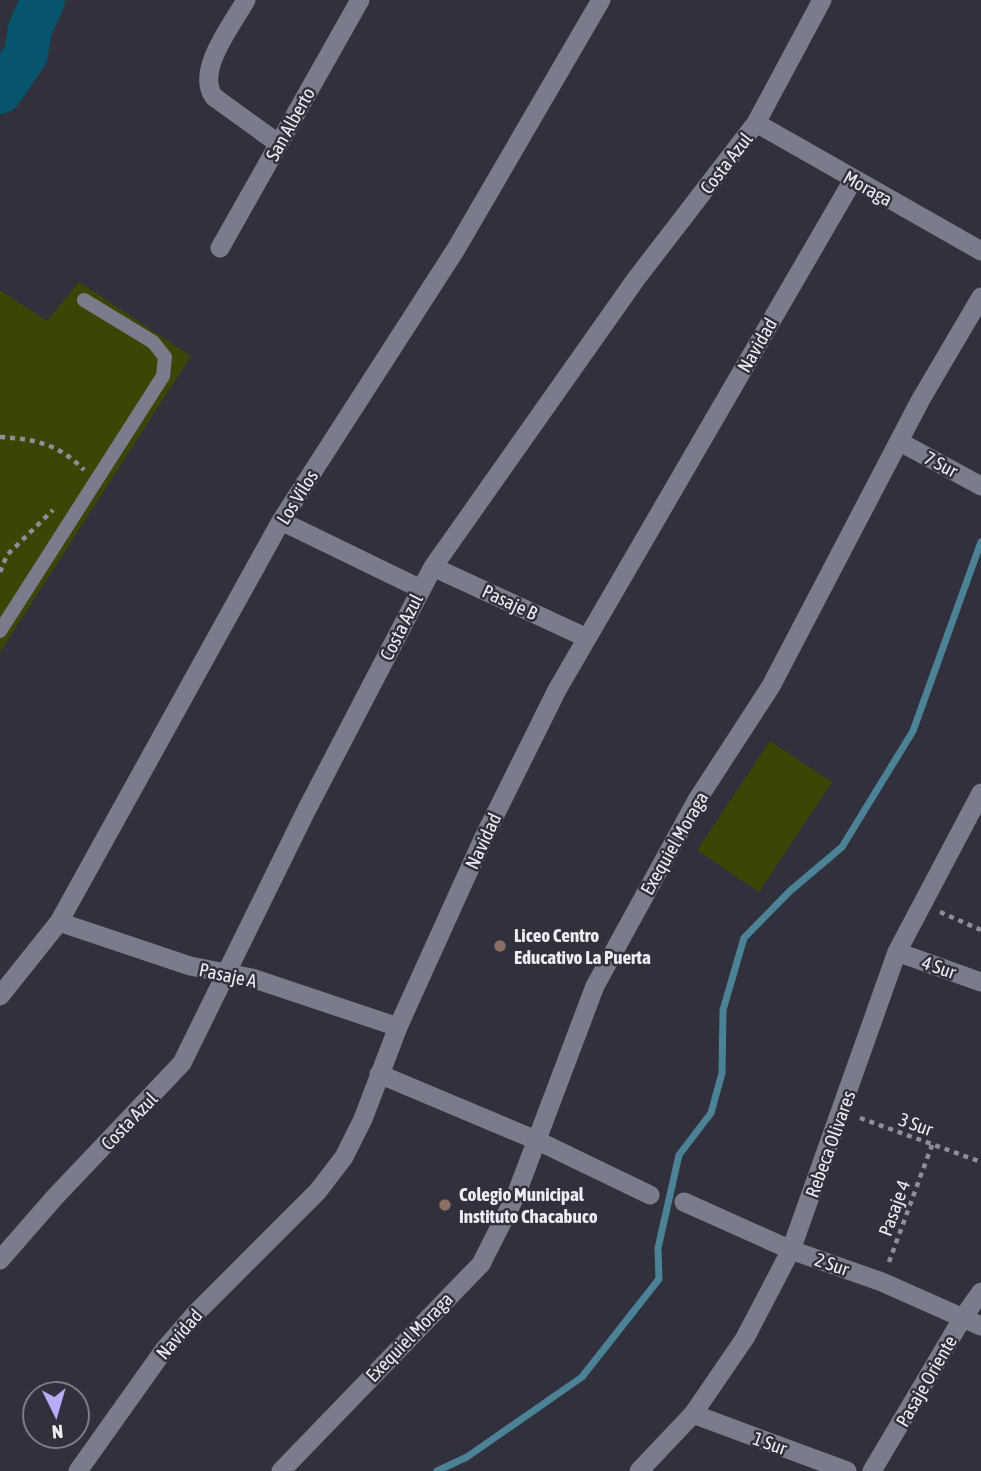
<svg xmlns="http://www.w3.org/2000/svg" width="981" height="1471" font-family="'Asap Condensed',sans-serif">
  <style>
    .green { fill: #3b4606 }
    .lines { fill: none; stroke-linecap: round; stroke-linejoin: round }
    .stream { stroke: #4b8295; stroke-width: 7 }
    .river { stroke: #07556c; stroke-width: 44 }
    .path { stroke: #8e8f99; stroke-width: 4.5; stroke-dasharray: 5 5; stroke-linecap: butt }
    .service { stroke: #7b7c8b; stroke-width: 14 }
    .minor { stroke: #7b7c8b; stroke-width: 19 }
    .education-dot { fill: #8d6e63; stroke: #30313d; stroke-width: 2.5 }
    .labels { text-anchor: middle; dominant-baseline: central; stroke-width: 5; stroke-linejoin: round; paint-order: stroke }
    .street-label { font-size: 19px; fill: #ebecf4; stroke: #30313d }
    .poi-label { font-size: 19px; font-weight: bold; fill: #ebecf4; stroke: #30313d; text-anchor: start }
  </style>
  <rect width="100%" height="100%" fill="#30313d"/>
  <path class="green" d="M79 282 191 356 0 652V290L47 321Z
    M770 741 832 782 759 892 697 850Z"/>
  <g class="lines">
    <path class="stream" d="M437 1471 467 1457 582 1377 659 1279 658 1248 679 1155 711 1113 722 1073 723 1010 744 938 790 891 842 847 913 731 981 542"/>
    <path class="river" d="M0 92 26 54 30 29 43 0"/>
    <path class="path" d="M0 437C35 439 59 444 84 470
      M0 572 7 555 53 510
      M940 912 981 930
      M860 1118 981 1162
      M889 1262 932 1145"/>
    <path class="service" d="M0 631 163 376 165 357 153 342 84 300"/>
    <path class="minor" d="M246 0C232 25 195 71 214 97L279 144
      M756 123 981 251
      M220 248 360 0
      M900 442 981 486
      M281 521 421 589
      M433 567 587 638
      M59 922 190 966 252 978 398 1027
      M897 952 981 982
      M0 996 59 922 281 521 456 249 601 0
      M379 1074 536 1140 650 1195
      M684 1202 791 1250 882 1282 981 1326
      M0 1260 55 1197 182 1063 306 811 433 567 636 279 756 123 822 0
      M693 1414 847 1471
      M78 1471 164 1350 196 1313 318 1191 344 1157 363 1119 398 1027 484 837 557 690 853 180
      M281 1471 481 1264 516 1195 595 986 697 800 771 686 921 399 981 297
      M639 1471 693 1414 745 1338 791 1250 897 952 981 793
      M872 1471 962 1319 981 1292"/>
  </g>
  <g class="education-dot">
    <circle cx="500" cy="946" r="7"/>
    <circle cx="445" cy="1205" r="7"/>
  </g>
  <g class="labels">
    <g class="street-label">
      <text transform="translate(290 124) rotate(-61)">San Alberto</text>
      <text transform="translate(726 163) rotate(-52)">Costa Azul</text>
      <text transform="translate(868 188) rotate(29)">Moraga</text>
      <text transform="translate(757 345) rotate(-60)">Navidad</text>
      <text transform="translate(941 464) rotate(28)">7 Sur</text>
      <text transform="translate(297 497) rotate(-58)">Los Vilos</text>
      <text transform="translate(510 602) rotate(25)">Pasaje B</text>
      <text transform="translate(401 627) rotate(-63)">Costa Azul</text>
      <text transform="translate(483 841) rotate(-65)">Navidad</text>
      <text transform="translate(674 843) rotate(-60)">Exequiel Moraga</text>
      <text transform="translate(939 967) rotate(19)">4 Sur</text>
      <text transform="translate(228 975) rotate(12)">Pasaje A</text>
      <text transform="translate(129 1121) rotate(-46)">Costa Azul</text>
      <text transform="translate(916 1124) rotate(20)">3 Sur</text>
      <text transform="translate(830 1144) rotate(-70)">Rebeca Olivares</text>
      <text transform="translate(894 1208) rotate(-70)">Pasaje 4</text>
      <text transform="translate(832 1264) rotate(19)">2 Sur</text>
      <text transform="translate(179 1334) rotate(-49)">Navidad</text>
      <text transform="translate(409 1337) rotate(-46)">Exequiel Moraga</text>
      <text transform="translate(926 1381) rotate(-60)">Pasaje Oriente</text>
      <text transform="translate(770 1443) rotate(20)">1 Sur</text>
    </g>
    <g class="poi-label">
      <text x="514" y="935">Liceo Centro<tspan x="514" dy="22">Educativo La Puerta</tspan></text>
      <text x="459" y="1194">Colegio Municipal<tspan x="459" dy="22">Instituto Chacabuco</tspan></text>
    </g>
  </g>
  <g transform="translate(56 1415) rotate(175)"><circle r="33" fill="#30313d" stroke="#7b7c86" stroke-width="2"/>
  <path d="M0-5L12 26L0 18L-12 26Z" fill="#b6acf8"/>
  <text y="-10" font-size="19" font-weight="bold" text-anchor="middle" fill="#ebecf4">N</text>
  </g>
</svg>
